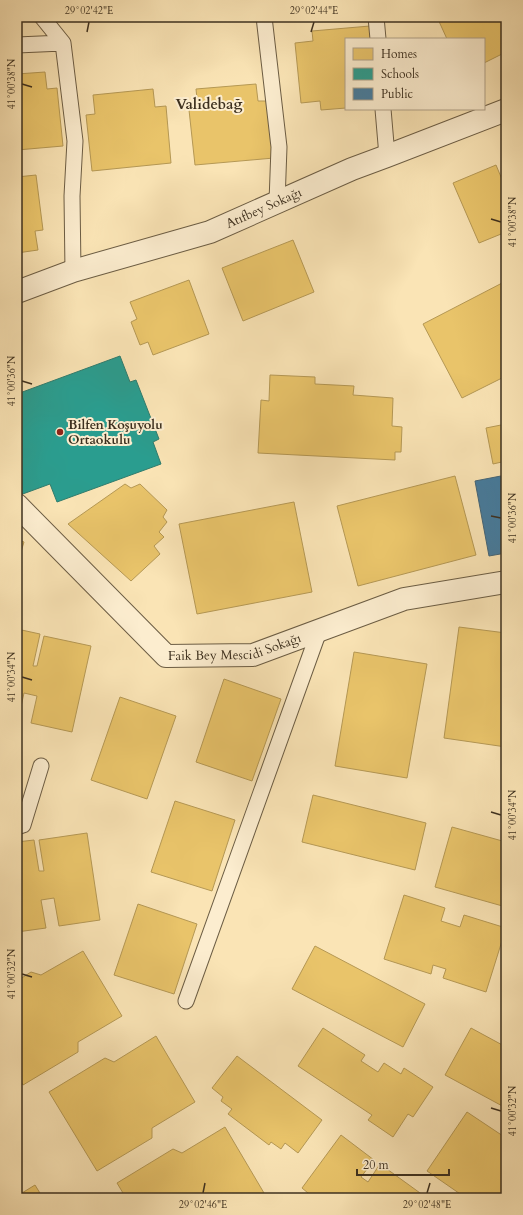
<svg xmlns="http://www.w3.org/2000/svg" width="523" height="1215" font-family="Cardo,serif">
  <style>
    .homes { fill: #e9c46a; stroke: #b59854 }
    .schools { fill: #2a9d8f; stroke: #307c6d }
    .public { fill: #457b9d; stroke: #436477 }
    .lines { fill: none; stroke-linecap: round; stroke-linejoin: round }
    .service-casing { stroke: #6c5d44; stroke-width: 17 }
    .minor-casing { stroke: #6c5d44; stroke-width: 24 }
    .service { stroke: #fcedcf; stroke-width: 15 }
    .minor { stroke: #fcedcf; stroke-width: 22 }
    .ticks { fill: none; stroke: #3d301f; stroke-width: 1.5 }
    .poi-dot { fill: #8f2418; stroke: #fcedcf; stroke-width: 1.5 }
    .labels { text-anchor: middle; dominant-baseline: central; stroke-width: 4; stroke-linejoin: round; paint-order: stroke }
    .street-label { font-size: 13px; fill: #3d301f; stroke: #fcedcf }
    .poi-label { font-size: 13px; font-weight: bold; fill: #3d301f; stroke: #fcedcf; text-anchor: start }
    .quarter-label { font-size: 15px; font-weight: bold; fill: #3d301f; stroke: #fcedcf }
    .neatline { fill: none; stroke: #3d301f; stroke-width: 1.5 }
    .ticks-label { font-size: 10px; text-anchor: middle; fill: #3d301f }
  </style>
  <rect width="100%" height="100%" fill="#fae4b5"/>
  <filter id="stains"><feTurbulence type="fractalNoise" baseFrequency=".005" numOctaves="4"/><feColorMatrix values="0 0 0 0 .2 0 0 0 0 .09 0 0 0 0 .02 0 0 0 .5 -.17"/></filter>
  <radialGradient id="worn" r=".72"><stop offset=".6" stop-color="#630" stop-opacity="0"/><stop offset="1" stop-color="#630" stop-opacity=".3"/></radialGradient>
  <path class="homes" d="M437 17H506V52L484 63V39H447Z
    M370 26 371 39H346V108L321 110 320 101 301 103 295 43 313 41 312 31Z
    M45 72 47 89 57 88 63 146 17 150V74Z
    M256 84 258 101H269L274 158 195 165 189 110 198 109 196 89Z
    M153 89 155 107 166 106 171 163 92 171 86 115 95 114 93 95Z
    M496 165 506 189V232L479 243 453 183Z
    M36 175 43 230 35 231 38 250 17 253V177Z
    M293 240 314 292 243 321 222 268Z
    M189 280 209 334 153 355 148 342 140 345 131 322 137 319 130 302Z
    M506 281V376L462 398 423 324Z
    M270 375 315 377V384L354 386 353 395 393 398 392 426 402 427 401 452H395V460L258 453 261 400 269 401Z
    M506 424V461L493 464 486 428Z
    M455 476 476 555 358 586 337 506Z
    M125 484 131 488 140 484 167 510 163 517 167 522 159 532 164 537 154 546 160 554 131 581 68 524Z
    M294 502 312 592 197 614 179 524Z
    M17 539 24 542 17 565Z
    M459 627 506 633V747L444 738Z
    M17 629 40 634 33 666H37L44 636 91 646 72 732 31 723 37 696 24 693 18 720H17Z
    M354 652 427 664 407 778 335 766Z
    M224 679 281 699 252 781 196 762Z
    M120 697 176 716 147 799 91 780Z
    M313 795 426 823 415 870 302 842Z
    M175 801 235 820 212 891 151 872Z
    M452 827 506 842V907L435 887Z
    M87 833 100 920 59 926 54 898 41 900 46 928 17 932V842L34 840 39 871H44L39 840Z
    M404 895 445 908 441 921 460 927 464 915 506 928 486 992 443 978 446 969 433 965 431 974 384 959Z
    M138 904 197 924 174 994 114 975Z
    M315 946 425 1004 403 1047 292 989Z
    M83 951 122 1016 78 1042V1052L23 1085 17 1075V981L31 972 41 975Z
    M323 1028 365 1055 361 1061 378 1072 384 1063 401 1074 404 1068 433 1087 413 1117 408 1114 393 1137 368 1120 372 1115 298 1066Z
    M471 1028 506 1047V1108L445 1075Z
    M156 1036 195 1102 152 1128V1138L97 1171 49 1092 105 1058 114 1062Z
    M237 1056 322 1120 298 1153 285 1143 281 1149 271 1142 269 1145 228 1114 232 1109 221 1101 223 1097 212 1088Z
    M467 1112 506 1138V1198H466L427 1171Z
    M225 1127 264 1193 255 1198H126L117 1183 173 1149 182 1153Z
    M341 1135 374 1160 361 1177 368 1182 380 1164 427 1198H314L302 1188Z
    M35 1185 43 1198H17V1196Z"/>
  <path class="schools" d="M120 356 130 382 136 380 159 439 153 442 161 464 57 502 50 484 20 495 17 486V394Z"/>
  <path class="public" d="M506 475V553L489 556 475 481Z"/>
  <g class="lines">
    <g class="service-casing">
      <path id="service" d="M42 17 63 43 75 141 72 196 73 271
        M264 17 279 147 277 202
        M376 17 378 39
        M17 45 63 43
        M383 109 387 156
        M17 827 23 825 41 766
        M186 1001 319 631"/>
    </g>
    <g class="minor-casing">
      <g id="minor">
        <path id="s1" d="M17 292 73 271 210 232 352 169 387 156 506 110"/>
        <path id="s2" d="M17 505 166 656 253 655 404 599 506 582"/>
      </g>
    </g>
    <use href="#service" class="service"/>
    <use href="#minor" class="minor"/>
  </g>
  <path class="ticks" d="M87 32 89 22M311 32 314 22M22 84 32 87M491 219 501 222M22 381 32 384M491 516 501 518M22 677 32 680M491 812 501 815M22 974 32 977M491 1108 501 1111M203 1193 205 1183M427 1193 430 1183"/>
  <circle class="poi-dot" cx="60" cy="432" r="4"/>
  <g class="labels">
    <g class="street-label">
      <text stroke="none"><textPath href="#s1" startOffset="261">Atıfbey Sokağı</textPath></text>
      <text stroke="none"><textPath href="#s2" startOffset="282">Faik Bey Mescidi Sokağı</textPath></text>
    </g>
    <g class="poi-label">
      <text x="68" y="425">Bilfen Koşuyolu<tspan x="68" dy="15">Ortaokulu</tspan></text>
    </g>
    <g class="quarter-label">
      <text x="209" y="104">Validebağ</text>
    </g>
  </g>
  <rect width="523" height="1215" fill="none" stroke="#fae4b5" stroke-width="44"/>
  <rect x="345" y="38" width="140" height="72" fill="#fcedcf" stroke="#b0a189"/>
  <rect x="353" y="48" width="20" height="12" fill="#e9c46a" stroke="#b0a189"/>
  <text x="381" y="58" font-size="12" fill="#3d301f">Homes</text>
  <rect x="353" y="68" width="20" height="12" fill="#2a9d8f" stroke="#b0a189"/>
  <text x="381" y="78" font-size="12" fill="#3d301f">Schools</text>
  <rect x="353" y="88" width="20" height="12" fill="#457b9d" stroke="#b0a189"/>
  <text x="381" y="98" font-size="12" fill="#3d301f">Public</text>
  <path d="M357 1169v6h92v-6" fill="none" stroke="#3d301f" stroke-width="2"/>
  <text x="363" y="1169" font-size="12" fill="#3d301f" stroke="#fcedcf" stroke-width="3" paint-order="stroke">20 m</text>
  <rect x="22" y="22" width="479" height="1171" class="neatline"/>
  <g class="ticks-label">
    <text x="89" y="14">29°02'42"E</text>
    <text x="314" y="14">29°02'44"E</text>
    <text transform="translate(11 84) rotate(-90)" y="4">41°00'38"N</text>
    <text transform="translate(512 222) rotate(-90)" y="4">41°00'38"N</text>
    <text transform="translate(11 381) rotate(-90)" y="4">41°00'36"N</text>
    <text transform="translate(512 518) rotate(-90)" y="4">41°00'36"N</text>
    <text transform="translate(11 677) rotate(-90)" y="4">41°00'34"N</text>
    <text transform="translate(512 815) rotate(-90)" y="4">41°00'34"N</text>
    <text transform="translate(11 974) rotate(-90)" y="4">41°00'32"N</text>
    <text transform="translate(512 1111) rotate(-90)" y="4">41°00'32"N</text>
    <text x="203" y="1208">29°02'46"E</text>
    <text x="427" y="1208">29°02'48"E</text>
  </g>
  <rect width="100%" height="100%" filter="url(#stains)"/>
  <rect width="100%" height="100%" fill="url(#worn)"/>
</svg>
